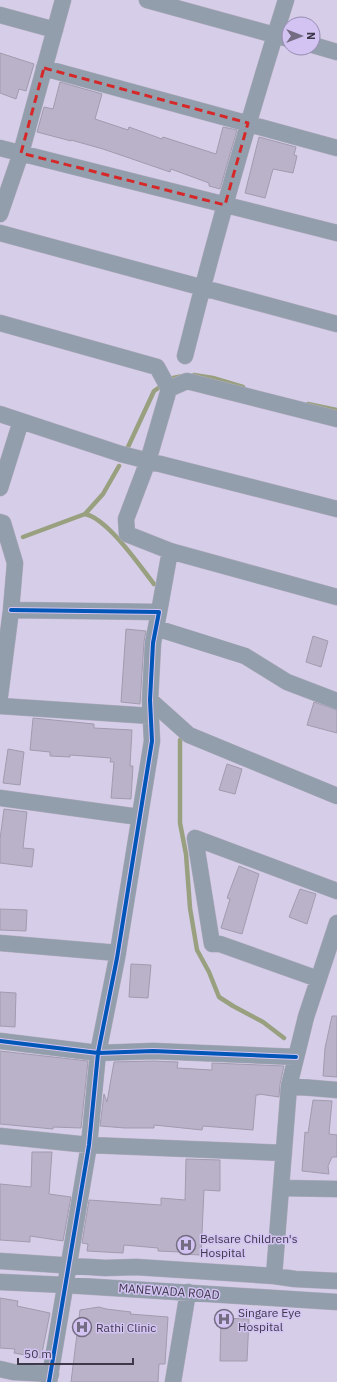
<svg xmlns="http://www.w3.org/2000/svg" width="337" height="1382" font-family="'IBM Plex Sans',sans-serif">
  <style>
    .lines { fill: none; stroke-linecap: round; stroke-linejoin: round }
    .stream { stroke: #99a07f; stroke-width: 4.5 }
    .building { fill: #b9b2c9; stroke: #a19bae }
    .minor-casing { stroke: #b2acc0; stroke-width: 17 }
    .minor { stroke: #929eab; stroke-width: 16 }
    .cycleway-casing { stroke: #d3c3f3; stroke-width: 6 }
    .cycleway { stroke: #0057b8; stroke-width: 4 }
    .marked { fill: none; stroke: #d62828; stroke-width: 3; stroke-dasharray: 8 5; stroke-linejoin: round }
    .labels { text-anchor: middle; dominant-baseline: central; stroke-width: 3; stroke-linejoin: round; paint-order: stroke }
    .poi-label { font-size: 12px; fill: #3e384b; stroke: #d3c3f3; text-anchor: start }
    .street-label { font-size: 12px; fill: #3e384b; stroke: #d3c3f3 }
  </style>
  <rect width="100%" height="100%" fill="#d6cee8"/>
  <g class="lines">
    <path class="stream" d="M194 375 213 378 243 387
      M308 404 337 410
      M128 447 154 391 173 378 183 376
      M85 514 103 494 119 466
      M23 537 85 514C108 519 139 565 154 584
      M180 740V823L186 854 190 908 197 950 209 972 219 997 233 1006 263 1022 284 1038"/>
  </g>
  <path class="building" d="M0 53 34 64 26 91 19 89 16 99 0 93Z
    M60 82 102 94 95 119 128 130 129 127 162 139 163 137 216 154 223 127 237 130 220 189 209 186V183L171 169 170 172 103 149 71 140V141L37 132 44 107 53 109Z
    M259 137 296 147 294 155 297 156 293 173 273 169 265 198 245 193Z
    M126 629 146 631 144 642 140 704 121 702Z
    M313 636 328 641 321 667 306 662Z
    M314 702 337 710V733L307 725Z
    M33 718 94 724V728L132 730 130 766H133L131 799 111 798 114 762H110L111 758 70 755V757L50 756V752L30 750Z
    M8 749 24 752 20 785 3 783Z
    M227 764 242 769 235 794 219 790Z
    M4 809 27 812 23 848 34 849 32 867 0 863V839Z
    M239 866 259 874 242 934 221 928 230 899 227 898Z
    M300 889 316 894 307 924 289 917Z
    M0 909 27 910 26 931 0 930Z
    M131 964 151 965 148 998 129 997Z
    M0 992 16 993 15 1027 0 1026Z
    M332 1016H337V1077L323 1076 325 1048Z
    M0 1051 88 1061 81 1128 53 1127V1129L0 1124Z
    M153 1061 178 1062 177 1068 212 1070V1063L284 1066 280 1084 279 1097 259 1094V1095H256L253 1130 203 1126 202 1130 154 1125V1128H125L100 1126 104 1094 107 1102 114 1062Z
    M313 1100 332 1101 329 1134 337 1135V1157H332L328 1166 329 1174 302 1171 305 1132 308 1133Z
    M32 1152H52L49 1194 71 1197 63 1241 30 1236V1242L0 1240V1184L31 1187Z
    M186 1159 220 1160V1191L204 1190 201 1255 180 1254V1252L158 1251V1248L124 1245 123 1253 87 1251 88 1244 82 1243 89 1200 161 1205V1198L185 1200Z
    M0 1298 18 1301 17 1306 50 1313 41 1358 14 1353 15 1349 0 1348Z
    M99 1307 106 1309 131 1312 130 1314 168 1317 165 1364H159L158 1382H71L80 1310Z
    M221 1318 249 1319 247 1361H220Z"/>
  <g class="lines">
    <g class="minor-casing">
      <path id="minor" d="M147 0 289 39
        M0 15 55 30
        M313 45 337 52
        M44 68 337 148
        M0 148 337 233
        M0 214 21 153 63 0
        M0 233 337 324
        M0 323 157 367 169 389
        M185 356C215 236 249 118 286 0
        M0 414 121 454 337 509
        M0 488 21 421
        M0 522 3 523 15 563 11 610 0 696
        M170 551 127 534 126 519 148 461 169 389 187 381 337 419
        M11 610 159 612 153 643 150 700 152 741 117 958 98 1053 153 1051 296 1057
        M159 612 170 551 337 597
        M156 628 245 656 287 682 337 701
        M150 700 189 735 337 796
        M0 706 151 716
        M0 798 139 817
        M195 838 212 944H220L318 979
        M195 838 337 891
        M0 943 118 953
        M0 1041 98 1053 89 1145 49 1382
        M289 1086 337 1090
        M0 1136 89 1145 284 1153
        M281 1188 337 1189
        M0 1261 105 1268 136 1267 274 1276 295 1279 337 1281
        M274 1276 289 1086 306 1017 337 923
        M0 1282 65 1285 337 1302
        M0 1369 13 1372 51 1374
        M173 1382 188 1292"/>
    </g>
    <use href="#minor" class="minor"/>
    <g class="cycleway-casing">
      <path id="cycleway" d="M11 610 159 612 153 643 150 700 152 741 117 958 98 1053 153 1051 296 1057
        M0 1041 98 1053 89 1145 49 1382"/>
    </g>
    <use href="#cycleway" class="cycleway"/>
  </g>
  <path class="marked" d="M44 68 248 123 225 205 21 153Z"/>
  <defs>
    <g id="hospital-ring" transform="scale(1)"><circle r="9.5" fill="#d3c3f3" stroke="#736c82" stroke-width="1.5"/><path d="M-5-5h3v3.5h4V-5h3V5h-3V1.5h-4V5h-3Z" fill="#736c82"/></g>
  </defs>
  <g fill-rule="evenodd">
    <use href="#hospital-ring" x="186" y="1245"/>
    <use href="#hospital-ring" x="224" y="1319"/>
    <use href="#hospital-ring" x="82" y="1327"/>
  </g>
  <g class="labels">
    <g class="poi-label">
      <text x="200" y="1238">Belsare Children's<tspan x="200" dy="14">Hospital</tspan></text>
      <text x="238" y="1312">Singare Eye<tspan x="238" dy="14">Hospital</tspan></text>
      <text x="96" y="1327">Rathi Clinic</text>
    </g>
    <g class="street-label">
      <text transform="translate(169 1291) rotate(4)">MANEWADA ROAD</text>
    </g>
  </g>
  <g transform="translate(301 36) rotate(90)"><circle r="19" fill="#d3c3f3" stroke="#978bb0"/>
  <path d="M0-3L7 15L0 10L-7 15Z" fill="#736c82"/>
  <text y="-6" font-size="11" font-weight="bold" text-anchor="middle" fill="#3e384b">N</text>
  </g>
  <path d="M18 1358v6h115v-6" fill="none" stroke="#3e384b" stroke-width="2"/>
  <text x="24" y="1358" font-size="12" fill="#3e384b" stroke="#d3c3f3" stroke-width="3" paint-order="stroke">50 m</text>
</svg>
